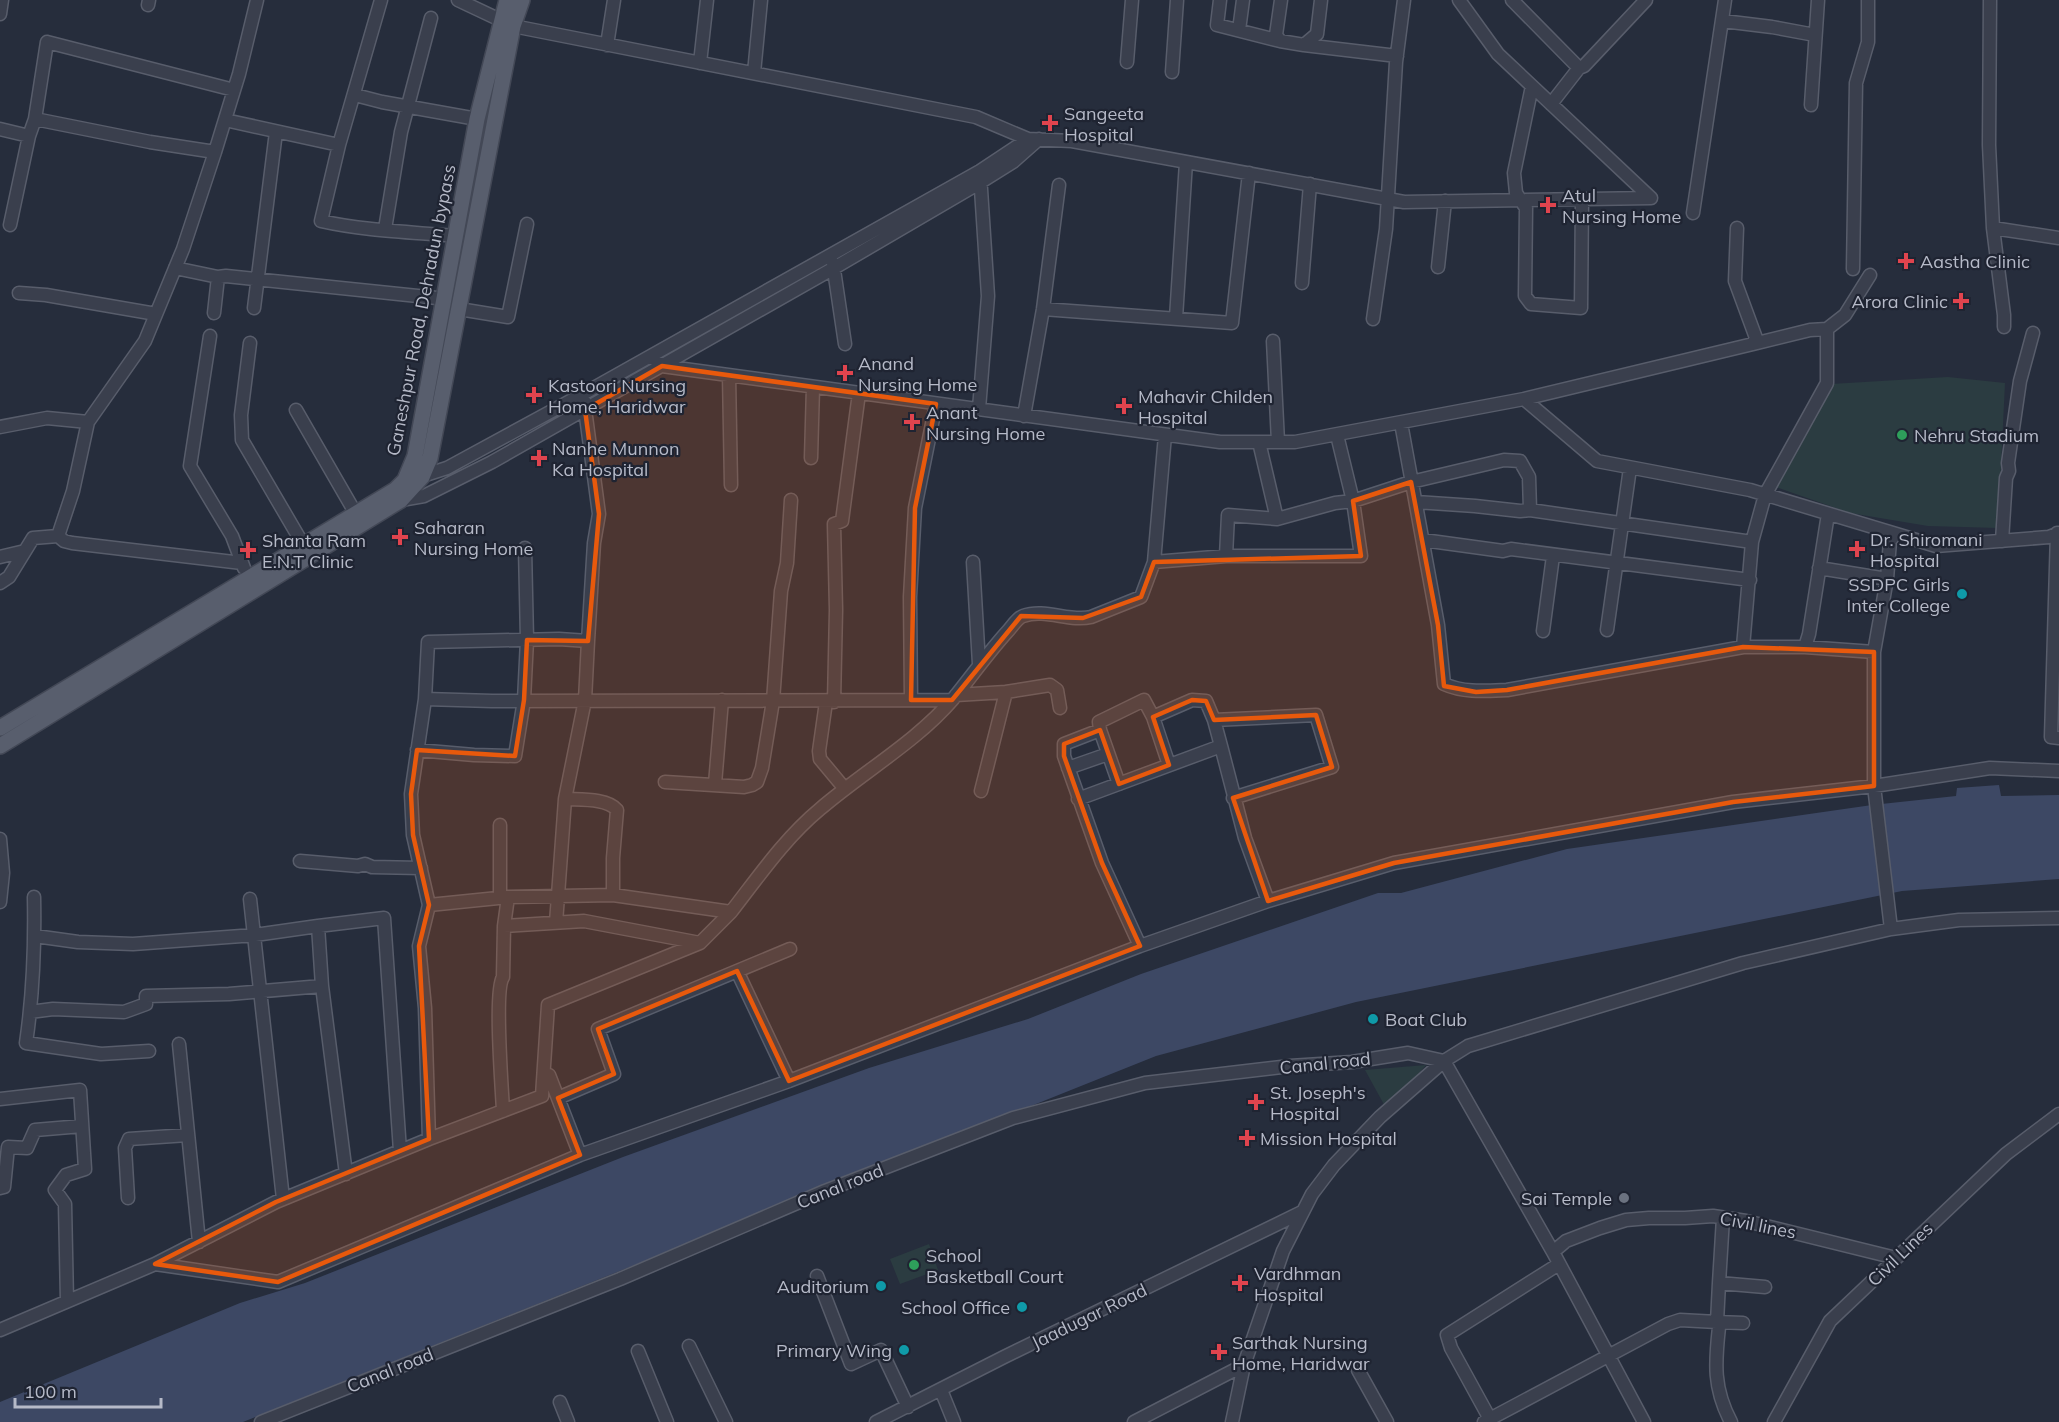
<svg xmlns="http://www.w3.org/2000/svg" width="2059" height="1422" font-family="Mulish,sans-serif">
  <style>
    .green { fill: #2b3c41 }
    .water { fill: #3d4864 }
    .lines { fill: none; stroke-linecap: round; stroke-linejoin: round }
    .minor-casing { stroke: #585d6b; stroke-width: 15 }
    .major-casing { stroke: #434856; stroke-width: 18 }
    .minor { stroke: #3a3f4d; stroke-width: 12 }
    .major { stroke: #585e6d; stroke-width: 15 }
    .marked { fill: #e8590c; fill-opacity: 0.2; stroke: #e8590c; stroke-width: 4.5; stroke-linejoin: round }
    .health-dot { fill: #e0444e; stroke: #1f2432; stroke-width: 2 }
    .leisure-dot { fill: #2e9e5b; stroke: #1f2432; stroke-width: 2 }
    .culture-dot { fill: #0f9aa8; stroke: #1f2432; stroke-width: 2 }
    .worship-dot { fill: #6b7280; stroke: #1f2432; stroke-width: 2 }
    .labels { text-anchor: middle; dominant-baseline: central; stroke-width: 4.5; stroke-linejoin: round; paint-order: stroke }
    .poi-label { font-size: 18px; fill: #b6bac8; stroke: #1f2432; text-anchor: start }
    .street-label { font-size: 18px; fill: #b6bac8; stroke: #1f2432 }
  </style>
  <rect width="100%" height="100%" fill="#262d3c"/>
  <path class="green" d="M1948 377 2005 383 1998 528 1928 526 1850 513 1770 485 1831 384Z
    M1426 1065 1387 1110 1365 1070Z
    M929 1244 938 1270 900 1284 890 1259Z"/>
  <path class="water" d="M1999 785 2001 796 2059 795V879L1902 891 1356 1002 1156 1056 243 1422H0V1402L240 1303 305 1283 623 1157 869 1068 1028 1019 1141 974 1378 893H1401L1567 849 1872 805 1956 796 1957 788Z"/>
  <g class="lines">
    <g class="minor-casing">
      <path id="minor" d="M381 0 339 145 321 221C365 231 411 232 456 236
        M458 0 513 26 976 117 1028 139 1072 141 1404 202 1651 198
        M1220 0 1217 25 1280 41
        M1281 0 1276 35 1280 41 1304 45 1317 34 1321 0
        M1459 0 1498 54 1651 198
        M1512 0 1579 68
        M1990 0 1989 145 1993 228 2004 315V327
        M148 5 149 0
        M0 14 2 0
        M1723 21 1772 27 1815 35
        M1239 30 1243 0
        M607 45 614 0
        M1304 45 1397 56
        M1127 62 1132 0
        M700 63 707 0
        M1172 72 1177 0
        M754 73 761 0
        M1532 86 1514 173 1516 193 1526 208 1525 296 1531 304 1581 308 1582 199
        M355 95 382 102 477 119
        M1551 104 1579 68 1584 66 1646 0
        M1811 105 1818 0
        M35 119 47 42 234 90
        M225 120 339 145
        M0 129 29 136 35 119 150 142 215 152 239 74 257 0
        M1693 213 1725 0
        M10 225 29 136
        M1993 228 2059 238
        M385 229 401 132 431 18
        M833 263 845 344
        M1438 267 1445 201
        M175 268 218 277 226 276 437 298 444 301
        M1853 269 1856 83 1868 42V0
        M1302 283 1310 184
        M19 293 46 295 156 314
        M254 308 276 132
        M459 309 508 317 527 224
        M1043 309 1232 323 1249 173
        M214 313 218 277
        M1176 318 1186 162
        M1373 319 1386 229 1396 62 1404 0
        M210 336 190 466 232 536 244 568
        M1273 341 1278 442
        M250 343 241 415 242 440 304 546
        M1753 344 1810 330 1827 329 1845 315 1870 275
        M651 356 662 366 1220 442H1295L1524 399 1597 461 1750 490 1936 546 2049 537 2059 533
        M729 375 731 485
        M583 394 599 514 594 543 588 641 559 639 428 642 425 699 492 701 952 700
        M1524 399 1753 344 1756 338 1735 281 1737 228
        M979 409 988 296 980 174
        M296 410 356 514
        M1024 416 1043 309 1059 185
        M88 422 73 491 58 536 64 541 72 543 242 563
        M1401 423 1438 625 1444 684C1464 693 1485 691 1507 690L1743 647H1805L1874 652
        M0 427 47 418 88 422 145 341 183 249 215 152
        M811 458 813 387
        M416 478 447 468 583 394 980 171 1028 139
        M401 500 424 496 492 462 834 268 981 182 1013 162 1039 139
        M1416 502 1475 506 1520 511 1530 510 1752 542
        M1277 519 1335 503 1353 501 1411 482 1504 460 1520 461 1529 477 1530 510
        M2057 533 2051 737 2059 738
        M1423 540 1503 551 1511 549 1750 580
        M2002 541 2006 478 2009 471 2008 463 2020 381 2033 333
        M1226 556H1361L1353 501 1337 435
        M0 557 25 551
        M973 562 979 664
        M1154 562 1165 435
        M1819 568 1887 579
        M0 583 9 577 33 538 58 536
        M1607 630 1630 468
        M1543 631 1553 556
        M1743 647 1752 542 1765 495 1827 383V329
        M1805 647 1809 634 1828 514
        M1006 692 1050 685 1057 690 1060 708
        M956 695 1006 692 981 791
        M911 700 910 597 915 508 936 404
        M826 702 819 751 820 759 845 789
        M834 702 836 610 834 524 842 521 859 393
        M1100 730 1064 744V756L1102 863 1140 946
        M1221 746 1214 720 1316 715 1332 767 1233 798
        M417 750 474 755 515 756 524 700 527 640 525 548
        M1169 765 1153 717 1192 700 1206 701 1214 720
        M1068 768 1108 754
        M665 782 744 787 752 785 757 782 762 768 773 701 781 591 787 563 791 500
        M715 784 722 700
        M1119 784 1100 730 1099 722 1144 700 1153 717
        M565 799C580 800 607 798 617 810L613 858V895
        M1078 799 1221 746 1245 838 1268 901
        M500 825V897H508L504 926
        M0 839 3 873 0 902
        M300 861 358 866 365 864 372 867 421 868
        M34 897C35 946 33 995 26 1043L101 1054 149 1051
        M250 899 283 1199
        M429 905 508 897 613 895 731 912C759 876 785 838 820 809 863 772 916 742 953 699 971 677 988 653 1007 632 1012 627 1017 618 1023 616 1045 608 1069 622 1091 617L1141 597 1154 562 1226 556 1228 515 1277 519 1259 442
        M556 923 565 799 585 700 588 641
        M1891 929 1874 786V652L1887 579 1890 541 1895 534
        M35 936 78 942 133 944 255 935 318 926
        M737 971 789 1081
        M322 986 346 1174
        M30 1012 53 1009 124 1012 146 1004V996L229 994 322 986 318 926 384 918 400 1151
        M179 1044 199 1242
        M1444 1061 1553 1252 1644 1422
        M549 1075 580 1155
        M558 1098 614 1074 598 1029 790 949
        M0 1099 80 1090 85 1169 66 1175 55 1190 65 1204 67 1301
        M503 1111C502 1088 494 991 503 977L504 926 584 921 700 943
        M429 1139 542 1096 548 1005 700 943 731 912
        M0 1188 4 1187 8 1147 27 1148 35 1130 82 1126
        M128 1198 125 1148 129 1139 188 1135
        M1723 1218 1719 1283 1765 1287
        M1553 1252 1566 1241 1600 1228 1626 1220 1649 1218H1685L1713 1216 1746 1221 1896 1258
        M155 1264 276 1202 429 1139 425 1008 419 946 429 905 413 835 411 794 425 699
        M817 1276 851 1364 881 1350 908 1407
        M1719 1283 1717 1322 1743 1323
        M0 1330 155 1264 278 1282 580 1155 789 1081 1140 946 1268 901 1394 863 1733 802 1874 786 1990 768 2059 771
        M689 1346 726 1422
        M638 1351 667 1422
        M1358 1370 1387 1422
        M941 1390 954 1422
        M560 1402 568 1422
        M1490 1419 1451 1348 1447 1335 1559 1264
        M261 1422 620 1279 825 1191 1013 1118 1145 1083 1290 1066 1352 1062 1408 1053 1444 1061
        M876 1422 1004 1357 1302 1212
        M1134 1422 1244 1365
        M1232 1422 1244 1365 1283 1251 1312 1194 1334 1165 1380 1117 1444 1061 1468 1046 1743 963 1891 929 1959 920 2059 918
        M1484 1422 1668 1324 1680 1320 1717 1322 1719 1327C1715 1363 1713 1388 1731 1422
        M1774 1422 1830 1321 2006 1154 2059 1114"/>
    </g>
    <g class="major-casing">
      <path id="major" d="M0 728 395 490 405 480 415 456 477 119 507 0
        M0 746 401 500 422 477 430 458 513 26 522 0"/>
    </g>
    <use href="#minor" class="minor"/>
    <use href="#major" class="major"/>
  </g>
  <path class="marked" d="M662 366 936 404 915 508 911 700H952L1021 616 1083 618 1141 597 1154 562 1361 556 1353 501 1411 482 1438 625 1444 686 1476 692 1507 690 1743 647 1874 652V786L1733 802 1394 863 1268 901 1233 798 1332 767 1316 715 1214 720 1206 701 1192 700 1153 717 1169 765 1119 784 1100 730 1064 744V756L1102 863 1140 946 789 1081 737 971 598 1029 614 1074 558 1098 580 1155 278 1282 155 1264 276 1202 429 1139 419 946 429 905 413 835 411 794 417 750 515 756 524 700 527 640 588 641 599 514 585 410Z"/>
  <g class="health-dot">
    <path d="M1047 114h6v6h6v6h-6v6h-6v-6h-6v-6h6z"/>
    <path d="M1545 196h6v6h6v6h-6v6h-6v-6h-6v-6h6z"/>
    <path d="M1903 252h6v6h6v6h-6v6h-6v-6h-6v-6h6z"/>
    <path d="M1958 292h6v6h6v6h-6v6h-6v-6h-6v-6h6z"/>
    <path d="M842 364h6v6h6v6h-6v6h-6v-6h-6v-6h6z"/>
    <path d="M531 386h6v6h6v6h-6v6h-6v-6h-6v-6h6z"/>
    <path d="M1121 397h6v6h6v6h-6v6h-6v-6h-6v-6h6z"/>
    <path d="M909 413h6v6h6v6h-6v6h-6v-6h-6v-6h6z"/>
    <path d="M536 449h6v6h6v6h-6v6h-6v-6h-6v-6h6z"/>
    <path d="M397 528h6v6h6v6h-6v6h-6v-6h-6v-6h6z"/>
    <path d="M1854 540h6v6h6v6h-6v6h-6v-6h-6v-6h6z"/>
    <path d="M245 541h6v6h6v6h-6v6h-6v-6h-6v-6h6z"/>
    <path d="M1253 1093h6v6h6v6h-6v6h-6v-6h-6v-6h6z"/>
    <path d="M1244 1129h6v6h6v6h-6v6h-6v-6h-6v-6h6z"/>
    <path d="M1237 1274h6v6h6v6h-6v6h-6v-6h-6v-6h6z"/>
    <path d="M1216 1343h6v6h6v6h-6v6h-6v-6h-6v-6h6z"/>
  </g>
  <g class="leisure-dot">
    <circle cx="1902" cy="435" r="6"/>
    <circle cx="914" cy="1265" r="6"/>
  </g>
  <g class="culture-dot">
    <circle cx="1962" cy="594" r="6"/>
    <circle cx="1373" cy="1019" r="6"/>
    <circle cx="881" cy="1286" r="6"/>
    <circle cx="1022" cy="1307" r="6"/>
    <circle cx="904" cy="1350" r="6"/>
  </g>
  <circle class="worship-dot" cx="1624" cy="1198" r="6"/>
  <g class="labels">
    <g class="poi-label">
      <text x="1064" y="113">Sangeeta<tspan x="1064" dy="21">Hospital</tspan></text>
      <text x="1562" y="195">Atul<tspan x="1562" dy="21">Nursing Home</tspan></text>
      <text x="1920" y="261">Aastha Clinic</text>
      <text x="1948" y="301" text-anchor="end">Arora Clinic</text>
      <text x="858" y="363">Anand<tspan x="858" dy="21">Nursing Home</tspan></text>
      <text x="548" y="385">Kastoori Nursing<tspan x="548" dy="21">Home, Haridwar</tspan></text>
      <text x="1138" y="396">Mahavir Childen<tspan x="1138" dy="21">Hospital</tspan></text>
      <text x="926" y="412">Anant<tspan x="926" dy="21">Nursing Home</tspan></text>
      <text x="1914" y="435">Nehru Stadium</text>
      <text x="552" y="448">Nanhe Munnon<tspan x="552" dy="21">Ka Hospital</tspan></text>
      <text x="414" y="527">Saharan<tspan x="414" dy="21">Nursing Home</tspan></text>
      <text x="1870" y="539">Dr. Shiromani<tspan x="1870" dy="21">Hospital</tspan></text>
      <text x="262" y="540">Shanta Ram<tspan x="262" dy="21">E.N.T Clinic</tspan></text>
      <text x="1950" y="584" text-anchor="end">SSDPC Girls<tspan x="1950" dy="21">Inter College</tspan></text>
      <text x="1385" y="1019">Boat Club</text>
      <text x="1270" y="1092">St. Joseph's<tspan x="1270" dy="21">Hospital</tspan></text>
      <text x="1260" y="1138">Mission Hospital</text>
      <text x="1612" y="1198" text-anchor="end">Sai Temple</text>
      <text x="926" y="1255">School<tspan x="926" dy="21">Basketball Court</tspan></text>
      <text x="1254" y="1273">Vardhman<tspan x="1254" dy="21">Hospital</tspan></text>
      <text x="869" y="1286" text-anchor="end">Auditorium</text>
      <text x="1010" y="1307" text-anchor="end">School Office</text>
      <text x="1232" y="1342">Sarthak Nursing<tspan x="1232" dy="21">Home, Haridwar</tspan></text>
      <text x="892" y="1350" text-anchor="end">Primary Wing</text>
    </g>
    <g class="street-label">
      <text transform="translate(421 310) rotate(-79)">Ganeshpur Road, Dehradun bypass</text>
      <text transform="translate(1325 1063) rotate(-6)">Canal road</text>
      <text transform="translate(840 1186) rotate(-22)">Canal road</text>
      <text transform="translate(1758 1225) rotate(11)">Civil lines</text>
      <text transform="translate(1900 1254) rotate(-44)">Civil Lines</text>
      <text transform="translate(1089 1316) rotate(-26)">Jaadugar Road</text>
      <text transform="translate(390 1370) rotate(-22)">Canal road</text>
    </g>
  </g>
  <path d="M15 1398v9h146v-9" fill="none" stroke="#b6bac8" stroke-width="3"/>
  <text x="24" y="1398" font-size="18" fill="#b6bac8" stroke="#1f2432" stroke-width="4.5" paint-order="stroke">100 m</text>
</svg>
